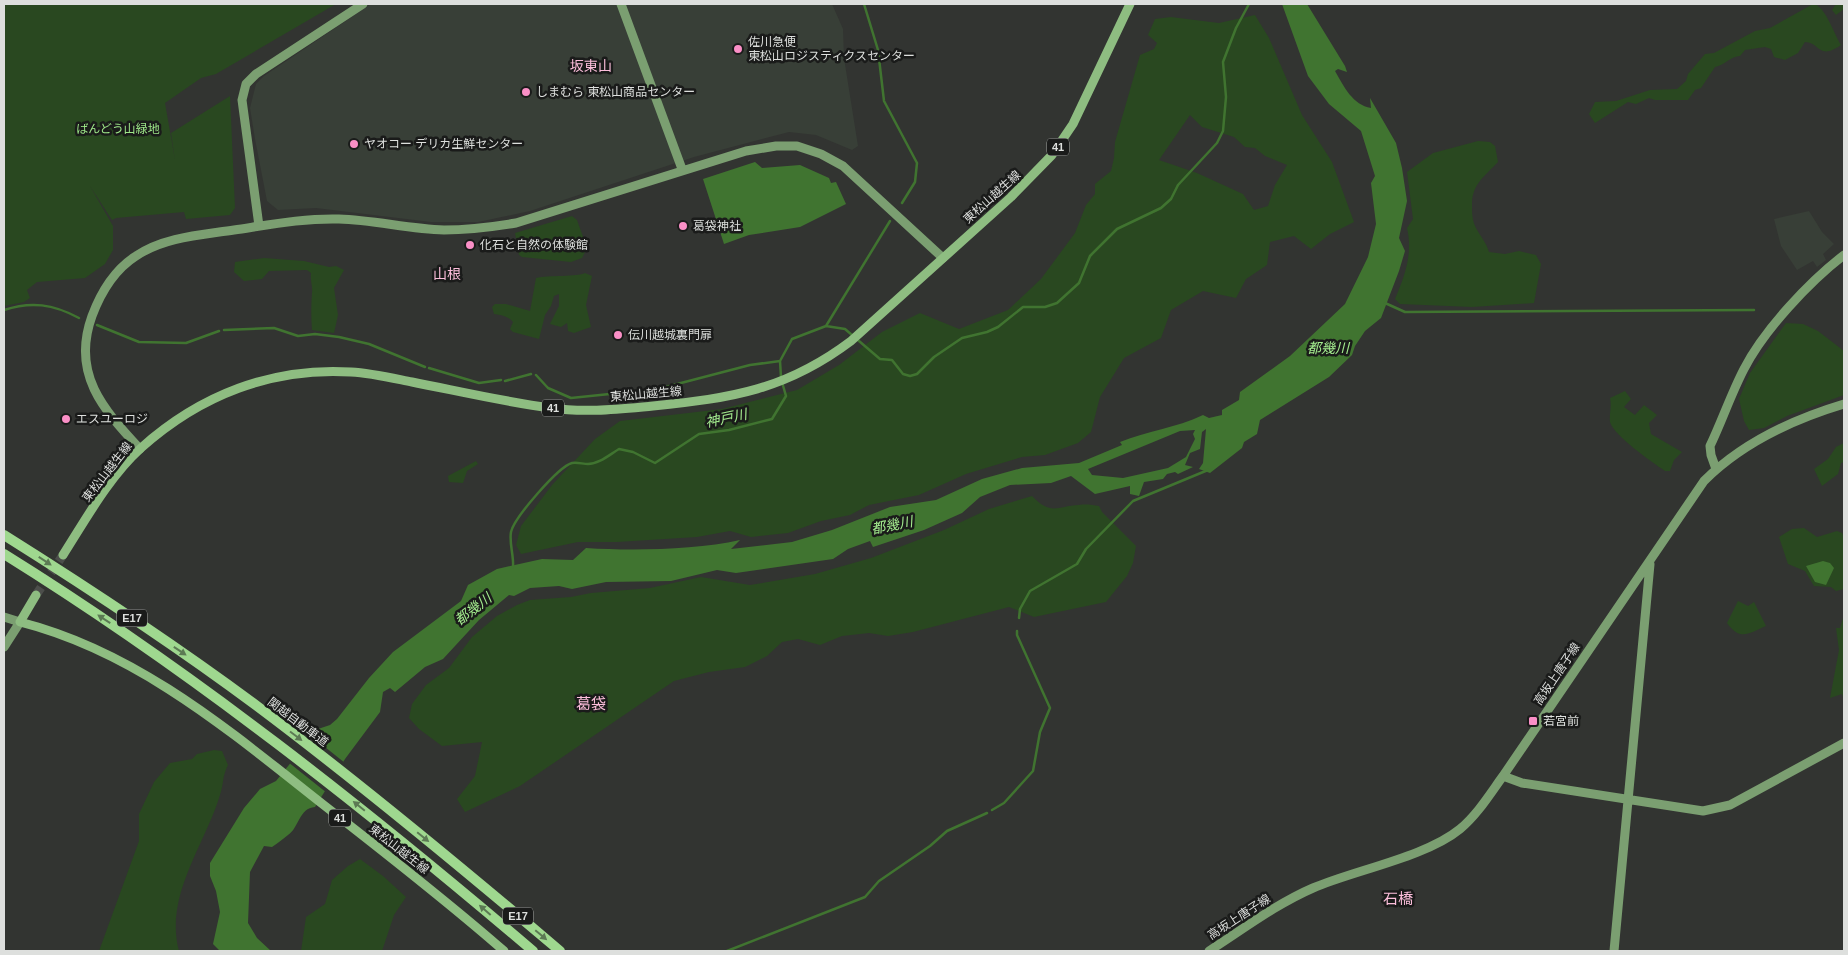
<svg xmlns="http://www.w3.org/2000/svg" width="1848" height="955" font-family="Helvetica,'Noto Sans JP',sans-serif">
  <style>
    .built { fill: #383f37 }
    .green { fill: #294820; fill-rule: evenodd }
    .water { fill: #407430; fill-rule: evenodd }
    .pier { fill: #323431 }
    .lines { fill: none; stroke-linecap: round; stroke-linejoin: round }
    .stream { stroke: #407430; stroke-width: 2.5 }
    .primary-tunnel { stroke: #4c4e4b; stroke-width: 9; stroke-dasharray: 9 4.5; stroke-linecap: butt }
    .secondary { stroke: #7b9f71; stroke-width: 9 }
    .primary { stroke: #8ebd81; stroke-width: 9 }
    .highway { stroke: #9fd88f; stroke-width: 10 }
    .oneway { fill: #5c7a54 }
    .poi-dot { fill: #fa8fc6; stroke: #1a1b1a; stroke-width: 2 }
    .labels { text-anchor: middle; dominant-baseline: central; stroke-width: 5; stroke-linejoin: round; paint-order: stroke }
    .shield { fill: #1a1b1a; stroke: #a2a4a2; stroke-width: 1 }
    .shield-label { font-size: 11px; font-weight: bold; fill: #dddfdd }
    .poi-label { font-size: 12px; fill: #dddfdd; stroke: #1a1b1a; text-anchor: start }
    .park-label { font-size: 12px; fill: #9ee789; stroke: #1a1b1a }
    .street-label { font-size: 12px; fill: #dddfdd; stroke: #1a1b1a }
    .neighbourhood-label { font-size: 14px; fill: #fcbedb; stroke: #1a1b1a }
    .water-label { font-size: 14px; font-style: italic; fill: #a4ed8f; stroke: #1a1b1a }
    .quarter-label { font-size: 15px; fill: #fcbedb; stroke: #1a1b1a }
  </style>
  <rect width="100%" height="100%" fill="#323431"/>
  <path class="built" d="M371 4H832L843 29 844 58 858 146 852 150 816 135 789 132 694 157 530 211 478 222H431L316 208 278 210 267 201 255 139 250 108 256 84 264 76Z
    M1809 211 1822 232 1834 244 1823 254 1826 260 1817 267 1813 261 1797 270 1781 246 1774 219Z"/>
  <path class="green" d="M4 4H336L216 74 201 78 165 103 175 160 171 133 230 96 235 208 230 215 186 219 184 212 116 218 112 220 90 186 113 226V250L105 264 85 278 37 282 27 290 30 298 24 302 4 306Z
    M1813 4C1825 5 1834 34 1841 45 1818 61 1820 42 1805 42L1798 53 1785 60 1774 57 1771 49 1765 47 1745 50 1740 56C1731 56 1725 65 1715 67L1701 88 1695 90 1688 100H1655L1649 98 1636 104 1628 102 1595 123 1589 114 1595 102 1616 101 1650 90 1677 89 1686 81 1688 74 1705 54 1714 53 1755 31 1770 28Z
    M1836 4H1844V9L1836 15 1832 10Z
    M1255 15 1269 38 1302 115 1332 162 1354 222 1330 234 1311 249 1294 236 1270 242 1267 265 1246 279 1236 298 1203 291 1171 310 1161 338 1124 358 1100 397 1091 432 1078 443 1045 455 1022 457 966 474 919 495 869 505 850 515 821 521 788 533 751 537 730 531 697 537 617 542H578L521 554 516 545 521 526 552 485 595 439 620 421 722 409 797 390 839 365 882 332 920 313 959 329 1008 310 1041 279 1075 233 1086 205 1095 194V184L1111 171 1114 158 1115 142 1140 55 1154 49 1157 43 1148 35 1155 19 1171 17 1219 23ZM1190 115 1202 127 1234 137 1245 147 1255 148 1265 156 1287 165 1275 185 1268 206 1254 210 1243 194 1197 173 1159 160Z
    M1478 141 1490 142 1495 146 1498 162C1485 176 1472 184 1472 204 1472 213 1472 220 1476 228 1481 237 1486 242 1489 252L1505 254 1519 251 1536 255 1541 264 1534 303 1472 307 1400 304 1395 299C1405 275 1413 254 1407 228L1413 219 1407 172 1433 153Z
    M572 216 577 220 587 248 582 258 571 262 522 257 519 255 515 233Z
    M264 258 304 261 329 267 336 266 344 270 334 288 338 315 334 333 312 330C311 317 311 305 312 293 313 287 310 281 311 273L307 270 269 271 262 279 244 281 234 272 235 262Z
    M585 273 592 276 586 305 591 327 574 333 568 331 567 323 561 327 550 324 559 306V294L554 296 551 306 545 315 539 339 513 332 510 329 513 322C508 316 501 315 494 314L492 307 495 304H506L530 311 536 278C549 275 577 277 585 273Z
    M1786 323 1803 324 1818 331 1844 351V395L1787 416 1764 428 1749 430 1744 421 1739 399 1750 373Z
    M1625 391 1631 399 1624 407 1635 415 1644 405 1657 415 1649 423 1651 434 1682 452 1674 460 1670 471H1665C1652 462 1614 436 1610 422 1609 415 1612 406 1610 398Z
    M1844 443V462L1841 463 1838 474 1822 486 1814 469 1828 459 1836 447Z
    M476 461 478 464 467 471 463 483 449 482 448 476Z
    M1032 496C1051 516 1057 506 1079 505 1086 504 1093 505 1099 506L1102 512 1136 546 1133 563 1127 576 1106 602 1034 617 1009 607 913 632 888 636 869 633 842 636 820 645 798 639 782 642 767 656 745 667 709 672 674 681 520 786 465 812 457 799 475 776 482 742 442 746 419 729 409 718 412 704 426 685 449 668 472 637 497 616 517 605 530 600 571 597 591 593 650 588 701 577 750 585 815 574 871 558 944 530 989 509Z
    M1804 528 1817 537 1837 531 1842 533 1844 537V589L1836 591 1831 587 1814 586 1805 571 1788 564 1779 537 1792 529Z
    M1738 601 1748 606 1754 602 1766 626C1748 634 1740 641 1727 623Z
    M1844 615V701L1842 694 1830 698 1839 650 1836 628H1840Z
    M214 750 222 751 228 765C222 777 224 783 220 795 205 845 164 896 179 951H99L139 841V814L154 782 170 763 192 759 197 754Z
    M360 859 383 876 406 897 394 915 382 951H301L306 917 325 904 332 880 348 866Z"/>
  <path class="water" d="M1282 4H1307L1345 66 1347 72 1338 69 1335 71C1344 87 1353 105 1371 108L1370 98 1396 143 1402 168 1407 201 1399 238 1405 251 1399 271 1381 318 1365 331 1355 346 1352 355 1329 377 1260 420 1257 434 1244 442 1242 448 1210 473 1199 469 1203 463 1206 429 1202 432 1200 449 1190 453 1185 465 1193 467 1178 474 1175 472 1167 474 1163 479 1144 482 1139 496 1130 494V486L1095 494 1071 476 1051 483 1010 485 980 497 962 513 924 530 873 547 870 541 848 549 833 559 736 573 717 570 671 581 606 582 572 589 559 586 530 588 514 596 509 595 479 620 443 659 425 667 395 692 390 688 383 692 380 712 345 759 315 807C299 808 299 828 288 835 283 839 278 843 272 847L264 846 250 872 248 923 257 938 271 951H220L213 944 220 912 216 891 210 876V863L244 808 260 789 276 781 318 729 330 725 337 719 369 678 393 652 461 601 468 585 497 569 542 559 573 560 586 548C632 551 695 550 740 540L731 549 792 542 832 530 890 507 936 500 982 479 1022 468 1079 463 1122 445 1120 442C1147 431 1176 428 1203 415L1209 418 1222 415V410L1239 400 1240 392 1290 356 1345 304 1368 257 1376 224 1371 183 1375 176 1361 131 1329 104 1308 76ZM1180 431 1195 430 1193 434 1195 439 1186 457 1168 468 1123 478 1092 475 1088 469Z
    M755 162 762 168 800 165 829 178 831 183 836 182 846 204 800 227 749 235 724 244 703 179Z
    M1823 561 1830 563 1834 568 1826 585 1815 582 1806 566Z"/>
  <path class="pier" d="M310 735 345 763 327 793 288 762Z"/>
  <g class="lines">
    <path class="stream" d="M864 4 878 50 884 101 917 163 915 182 902 203
      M1385 303 1405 312 1754 310
      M4 310C31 301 53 304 79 318
      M97 325 139 342 186 343 219 331
      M826 326 845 329 880 359 892 360 903 374 910 376 917 374 934 357 962 338 987 332 998 327 1023 307H1045L1057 303 1079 283 1090 256 1117 229 1161 208 1171 199 1178 185 1217 143 1223 131 1226 97 1223 62 1236 28 1249 4
      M224 330 274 328 298 336 315 334 339 337 369 344 425 367
      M429 368 479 383 501 380
      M536 375 548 388 571 398 658 389 750 365 780 361
      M781 377 780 361 792 339 826 326 890 221
      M505 381 531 374
      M513 567C514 556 509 543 511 532 514 518 558 467 572 463 577 462 583 464 588 464 599 464 609 455 619 449L633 452 655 463 699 434 729 430 772 419 786 396 782 382
      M1019 618 1020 609 1030 591 1077 564 1086 549 1133 501 1208 470
      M992 810 1004 803 1033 771 1040 732 1050 708 1017 635V631
      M727 951 865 897 879 881 930 846 947 831 987 813"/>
    <path class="primary-tunnel" d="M36 595 63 555"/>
    <path class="secondary" d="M621 4 682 169
      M259 226 242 100 246 84 256 74 363 4
      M140 449C103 409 71 374 92 316 101 292 114 270 136 256 164 237 201 235 234 230 268 225 304 218 339 219 374 220 409 229 444 230 469 230 492 227 516 223L746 151 776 146H797L821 154 843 166 943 258
      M1716 469 1711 455 1710 446C1722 421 1731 394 1744 369 1764 330 1809 282 1844 255
      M4 617 20 622 4 647
      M1503 776 1522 783 1703 811 1730 805 1844 743
      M1209 951C1242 930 1276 904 1313 888 1355 870 1426 857 1460 829 1477 815 1490 794 1503 776L1704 481C1742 443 1794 419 1844 404
      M1614 951 1650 564"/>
    <path class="primary" d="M63 555C86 519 109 477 141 448 200 395 272 367 351 372 371 373 392 378 412 382 458 391 505 402 551 408 585 413 619 409 653 406 732 398 786 390 851 341L1011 197 1052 155 1073 124 1130 4
      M36 595 20 622C138 652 231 732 325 806 385 853 446 900 504 951"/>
    <path class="highway" d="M4 535C90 589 175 645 257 706 361 784 461 867 560 951
      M4 554C192 671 365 808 533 951"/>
  </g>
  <defs><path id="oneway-solid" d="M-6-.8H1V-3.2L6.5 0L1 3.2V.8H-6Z" transform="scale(1.25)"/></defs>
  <g class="oneway">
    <use href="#oneway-solid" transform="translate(45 561) rotate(33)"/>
    <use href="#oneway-solid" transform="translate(104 619) rotate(-147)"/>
    <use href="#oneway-solid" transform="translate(180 651) rotate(34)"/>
    <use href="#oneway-solid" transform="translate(296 736) rotate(37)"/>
    <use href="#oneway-solid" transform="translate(359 806) rotate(-141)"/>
    <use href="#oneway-solid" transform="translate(423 837) rotate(39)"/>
    <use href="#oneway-solid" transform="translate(485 910) rotate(-139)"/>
    <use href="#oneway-solid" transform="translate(541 935) rotate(40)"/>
  </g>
  <g class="poi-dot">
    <circle cx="738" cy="49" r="5"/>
    <circle cx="526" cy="92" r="5"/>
    <circle cx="354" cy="144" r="5"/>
    <circle cx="683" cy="226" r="5"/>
    <circle cx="470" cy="245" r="5"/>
    <circle cx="618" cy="335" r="5"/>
    <circle cx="66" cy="419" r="5"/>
    <rect x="1528" y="716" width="10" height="10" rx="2.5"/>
  </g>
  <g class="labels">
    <g class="shield">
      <rect x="1047" y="138.5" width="22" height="17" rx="4"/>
      <rect x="542" y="399.5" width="22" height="17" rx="4"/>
      <rect x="117" y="609.5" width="30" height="17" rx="4"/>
      <rect x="329" y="809.5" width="22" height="17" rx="4"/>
      <rect x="503" y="907.5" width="30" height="17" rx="4"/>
    </g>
    <g class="shield-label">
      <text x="1058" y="147">41</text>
      <text x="553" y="408">41</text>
      <text x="132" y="618">E17</text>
      <text x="340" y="818">41</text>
      <text x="518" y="916">E17</text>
    </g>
    <g class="poi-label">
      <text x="748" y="42">佐川急便<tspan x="748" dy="14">東松山ロジスティクスセンター</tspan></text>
      <text x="536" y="92">しまむら 東松山商品センター</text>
      <text x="364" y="144">ヤオコー デリカ生鮮センター</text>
      <text x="693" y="226">葛袋神社</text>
      <text x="480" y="245">化石と自然の体験館</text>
      <text x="628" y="335">伝川越城裏門扉</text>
      <text x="76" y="419">エスユーロジ</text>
      <text x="1543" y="721">若宮前</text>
    </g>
    <g class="park-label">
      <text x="118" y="129">ばんどう山緑地</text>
    </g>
    <g class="street-label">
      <text transform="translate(992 197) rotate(-42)">東松山越生線</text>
      <text transform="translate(646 394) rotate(-5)">東松山越生線</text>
      <text transform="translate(107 472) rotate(-52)">東松山越生線</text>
      <text transform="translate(1557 674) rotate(-56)">高坂上唐子線</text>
      <text transform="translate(298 722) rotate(37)">関越自動車道</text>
      <text transform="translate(399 849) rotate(38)">東松山越生線</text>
      <text transform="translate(1239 917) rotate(-33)">高坂上唐子線</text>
    </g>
    <g class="neighbourhood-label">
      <text x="591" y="66">坂東山</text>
      <text x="447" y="274">山根</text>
    </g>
    <g class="water-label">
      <text x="1328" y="348">都幾川</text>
      <text transform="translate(726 418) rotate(-12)">神戸川</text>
      <text transform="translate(892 525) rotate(-11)">都幾川</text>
      <text transform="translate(473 609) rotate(-38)">都幾川</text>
    </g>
    <g class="quarter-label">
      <text x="591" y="703">葛袋</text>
      <text x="1398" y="898">石橋</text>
    </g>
  </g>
  <rect width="1848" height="955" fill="none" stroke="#dddfdd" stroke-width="10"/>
</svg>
